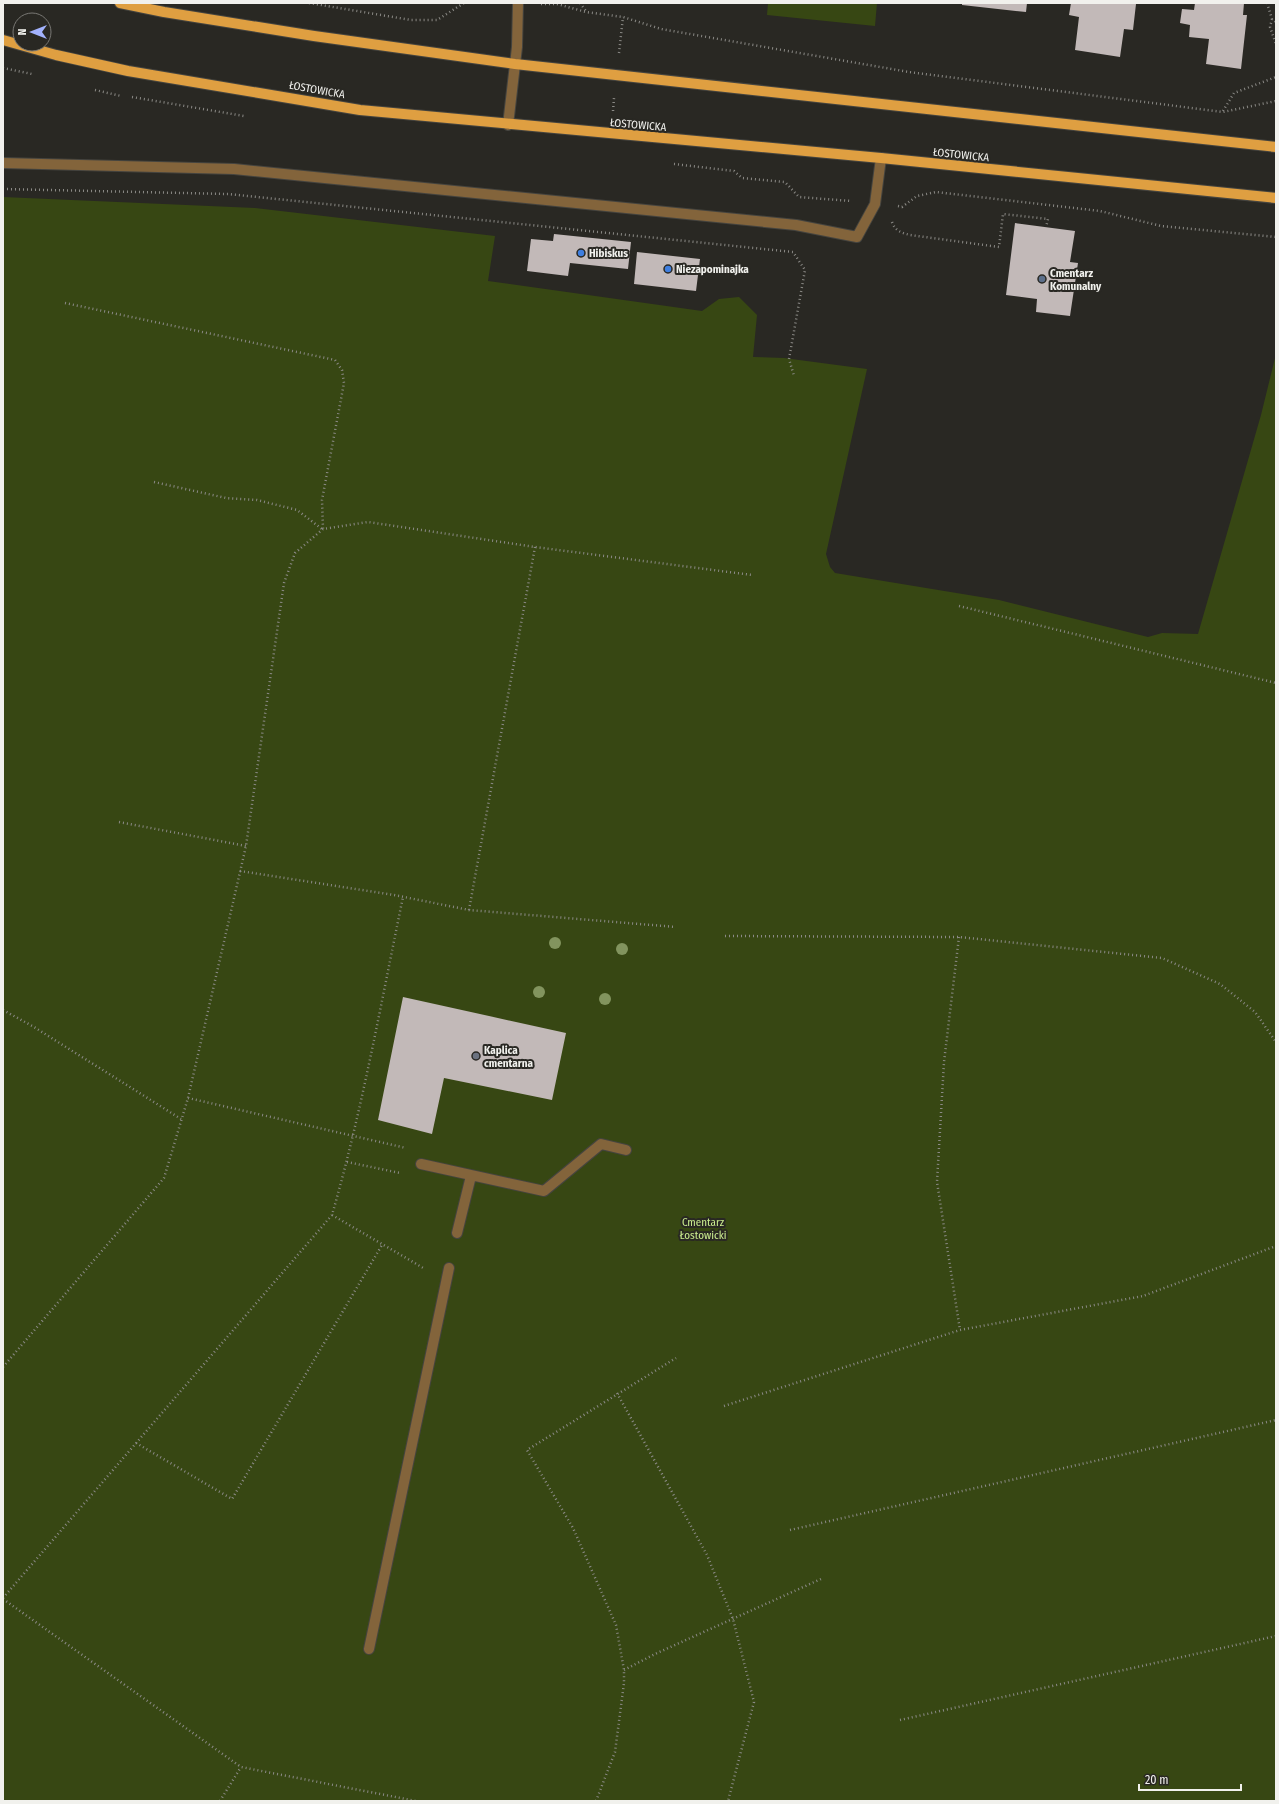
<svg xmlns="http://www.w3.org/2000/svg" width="1279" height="1804" font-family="'Fira Sans Condensed',sans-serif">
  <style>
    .green { fill: #374713 }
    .building { fill: #c2b9b8 }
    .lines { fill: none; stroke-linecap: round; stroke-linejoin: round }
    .minor-casing { stroke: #45443f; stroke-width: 12 }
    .major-casing { stroke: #45443f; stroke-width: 12 }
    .path { stroke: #8b8a86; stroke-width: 2.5; stroke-dasharray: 1 3; stroke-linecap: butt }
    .minor { stroke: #83643b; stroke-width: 10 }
    .major { stroke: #df9f41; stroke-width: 10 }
    .tree { fill: #82945e }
    .shop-dot { fill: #3f7fe0; stroke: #292823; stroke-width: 1.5 }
    .service-dot { fill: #5c6f8a; stroke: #292823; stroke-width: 1.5 }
    .worship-dot { fill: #6b7280; stroke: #292823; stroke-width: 1.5 }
    .labels { text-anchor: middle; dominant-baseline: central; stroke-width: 4; stroke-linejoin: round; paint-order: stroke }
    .street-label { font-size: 11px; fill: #f1f1ed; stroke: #292823 }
    .poi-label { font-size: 11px; font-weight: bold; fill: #f1f1ed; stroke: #292823; text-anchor: start }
    .park-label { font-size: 11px; fill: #caec8e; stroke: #292823 }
  </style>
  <rect width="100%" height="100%" fill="#292823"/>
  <path class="green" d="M768 3H877L875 26 767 15Z
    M3 197 255 208 495 236 488 281 702 311 719 299 739 297 757 315 753 357 784 358 867 369 826 554 830 567 835 573 999 600 1148 637 1162 633 1198 634 1261 415 1276 354V1801H3Z"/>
  <path class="building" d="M962 3H1027L1026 12 962 5Z
    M1071 3 1136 4 1133 30 1124 29 1120 57 1075 50 1079 17 1069 15Z
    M1195 3H1244L1243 15H1247L1241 69 1206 64 1209 39 1189 37 1190 25 1180 23 1182 9 1194 10Z
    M1015 223 1075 231 1070 262 1078 263 1070 316 1036 312 1037 299 1006 295Z
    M554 234 631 242 628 269 570 263 568 276 527 271 531 239 553 241Z
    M637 252 700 259 696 291 634 284Z
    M403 997 566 1033 552 1100 444 1078 432 1134 378 1120Z"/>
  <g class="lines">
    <g class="minor-casing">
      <path id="minor" d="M508 125 517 47 518 3
        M3 163 234 169 796 225 857 237 875 204 881 158
        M421 1164 544 1191 601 1144 626 1150
        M457 1233 471 1176
        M369 1649 449 1268"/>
    </g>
    <g class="major-casing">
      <path id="major" d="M120 3 164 12 314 36 515 64 1276 147
        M3 40 56 55 128 71 360 110 881 158 1276 198"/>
    </g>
    <path class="path" d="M309 3 411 20H437L464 3
      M580 3 586 11
      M1267 3 1272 19 1276 22
      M541 4H557L586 12 623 17 661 29 909 72 1223 112 1276 101
      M1272 19 1270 27 1276 44
      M619 53 623 17
      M3 68 32 74
      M95 90 121 96
      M132 97 244 116
      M613 111 614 98
      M1223 111 1234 93 1276 77
      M674 164 734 171 742 178 785 182 799 197 851 201
      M3 189 228 194 793 252 805 270 789 359 794 376
      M898 206 902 207 917 196 936 192 1100 211 1161 226 1276 237
      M892 222C895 231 902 233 910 235L999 247 1003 214 1048 219 1046 227
      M65 303 335 360 342 370 344 383 322 500 323 529
      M154 482 226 498 257 500 297 510 322 529
      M959 606 1276 683
      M119 822 246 846
      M240 871 394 895 469 910 676 927
      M469 910 535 547
      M725 936 959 937 1162 958 1220 984 1255 1012 1276 1042
      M959 937 944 1062 937 1182 960 1330
      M3 1010 34 1027 181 1119
      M188 1098 406 1148
      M347 1162 400 1173
      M332 1215 425 1269
      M3 1367 164 1178 188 1098 246 846 284 583 295 553 323 529 368 522 535 547 752 575
      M617 1393 707 1555 733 1619 754 1702 728 1801
      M724 1406 960 1330 1143 1296 1276 1246
      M136 1443 232 1499 382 1245
      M790 1530 1276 1420
      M3 1598 332 1215C362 1111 381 1003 403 897
      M3 1599 241 1767 416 1801
      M624 1670 655 1654 821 1579
      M900 1720 1276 1636
      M220 1801 241 1767
      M596 1801 615 1752 624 1683V1670L616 1625 573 1528 527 1450 676 1358"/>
    <use href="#minor" class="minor"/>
    <use href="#major" class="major"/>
  </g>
  <g class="tree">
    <circle cx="555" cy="943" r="6"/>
    <circle cx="622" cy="949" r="6"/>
    <circle cx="539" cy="992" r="6"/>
    <circle cx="605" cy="999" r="6"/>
  </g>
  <g class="shop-dot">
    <circle cx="581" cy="253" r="4"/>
    <circle cx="668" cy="269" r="4"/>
  </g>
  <circle class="service-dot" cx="1042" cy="279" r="4"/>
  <circle class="worship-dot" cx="476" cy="1056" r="4"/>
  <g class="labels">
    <g class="street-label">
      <text transform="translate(317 90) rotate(10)">ŁOSTOWICKA</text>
      <text transform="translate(638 125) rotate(5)">ŁOSTOWICKA</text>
      <text transform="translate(961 155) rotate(6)">ŁOSTOWICKA</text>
    </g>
    <g class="poi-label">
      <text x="589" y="253">Hibiskus</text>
      <text x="676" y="269">Niezapominajka</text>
      <text x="1050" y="273">Cmentarz<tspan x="1050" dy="13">Komunalny</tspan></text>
      <text x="484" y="1050">Kaplica<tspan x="484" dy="13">cmentarna</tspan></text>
    </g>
    <g class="park-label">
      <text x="703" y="1222">Cmentarz<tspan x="703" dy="13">Łostowicki</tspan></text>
    </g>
  </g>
  <rect width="1279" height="1804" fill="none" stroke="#f1f1ed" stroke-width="8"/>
  <g transform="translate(32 32) rotate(270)"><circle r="19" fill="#292823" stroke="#797874"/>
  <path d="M0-3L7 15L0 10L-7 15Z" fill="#a2b2fd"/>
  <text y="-6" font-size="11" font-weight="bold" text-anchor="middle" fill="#f1f1ed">N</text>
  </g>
  <path d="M1139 1784v6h102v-6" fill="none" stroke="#f1f1ed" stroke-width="2"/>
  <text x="1145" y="1784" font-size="12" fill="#f1f1ed" stroke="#292823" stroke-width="3" paint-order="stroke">20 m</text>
</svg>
